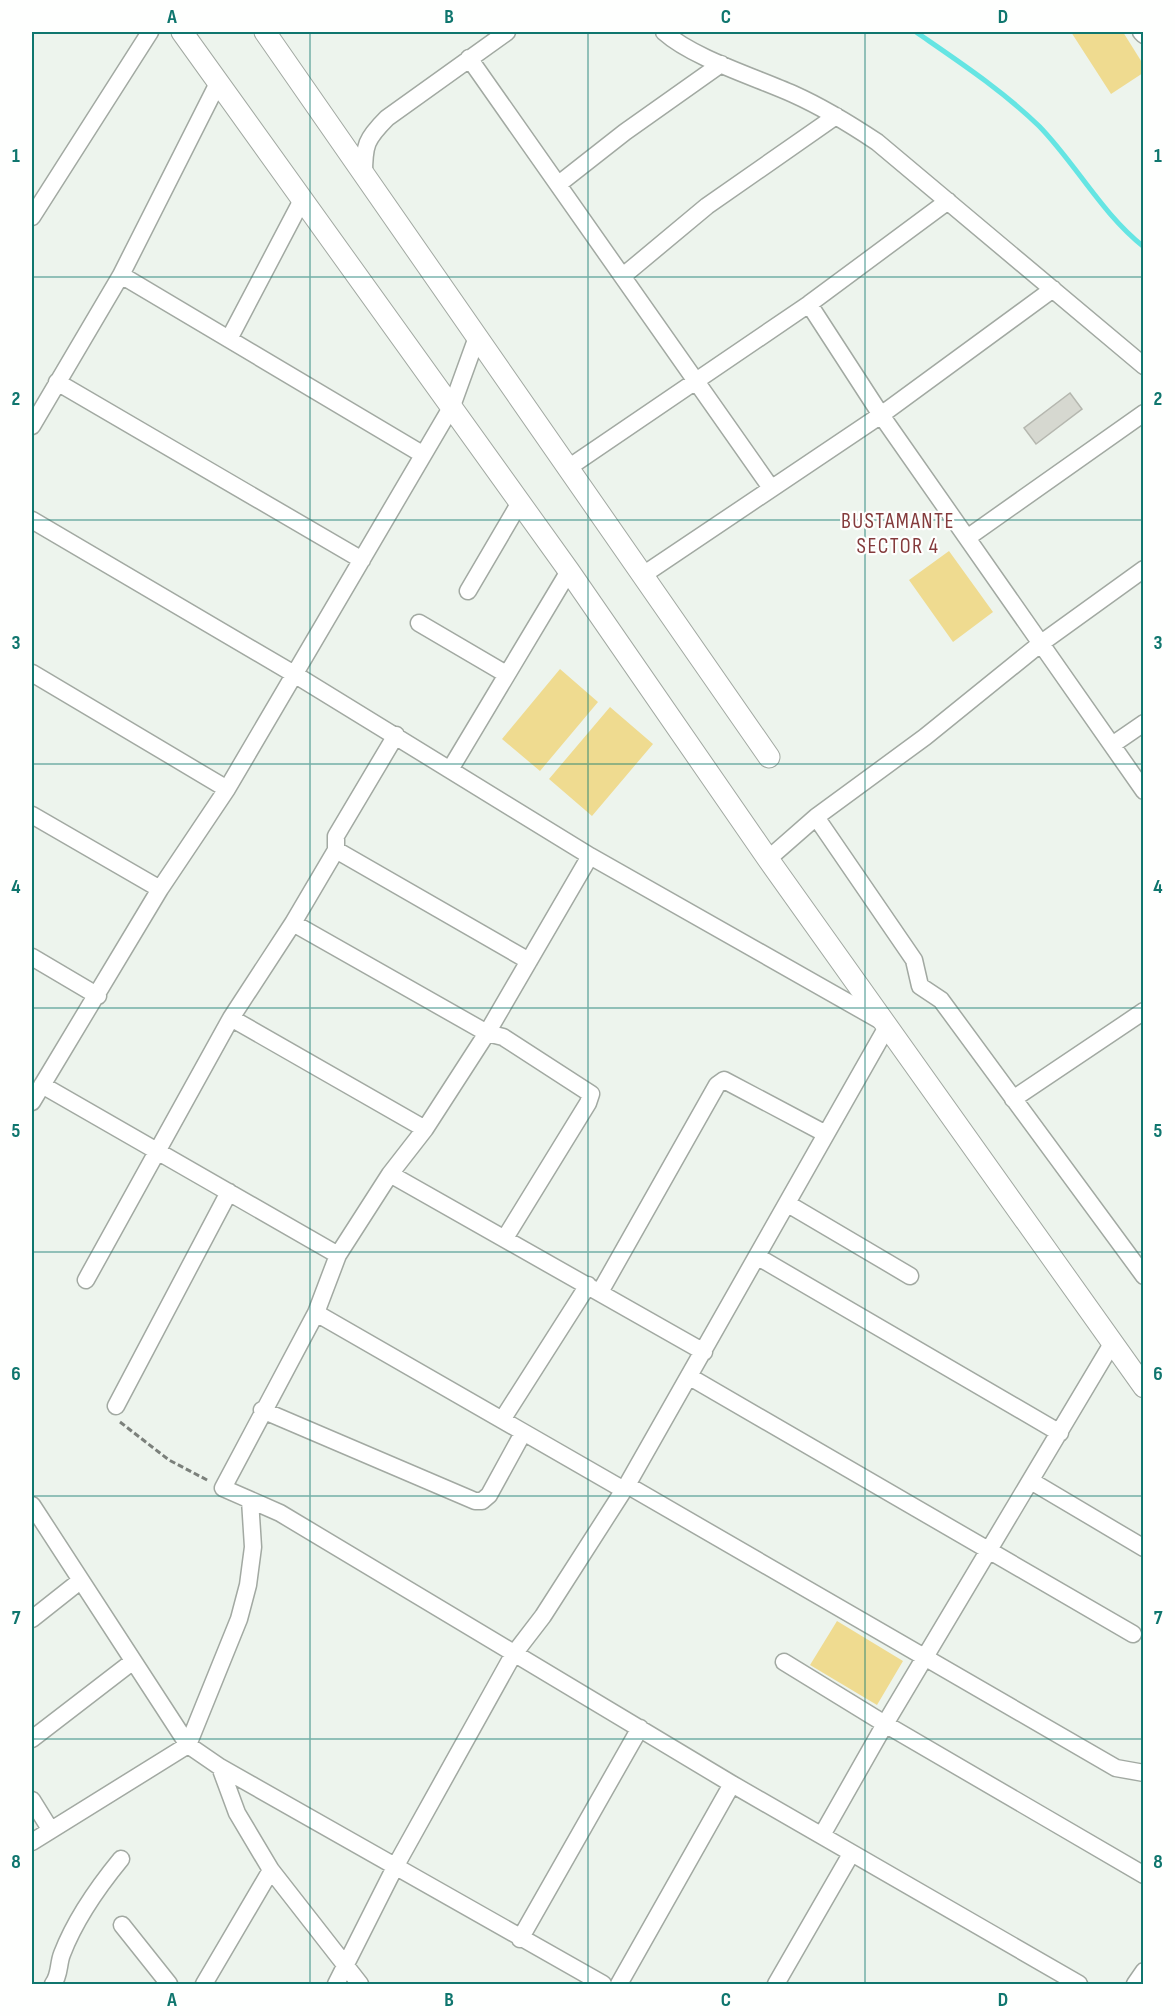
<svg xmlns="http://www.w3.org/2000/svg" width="1175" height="2016" font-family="'Sofia Sans Condensed',sans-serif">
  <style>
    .pitch { fill: #efdb90 }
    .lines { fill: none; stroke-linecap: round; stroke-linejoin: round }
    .stream { stroke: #65e5e3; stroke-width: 5 }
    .building { fill: #d6d8d0; stroke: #b5b7af; stroke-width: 1.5 }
    .minor-casing { stroke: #a2a9a2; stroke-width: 19 }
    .tertiary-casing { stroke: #a2a9a2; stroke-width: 23 }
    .path { stroke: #7b807b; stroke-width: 3; stroke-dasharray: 6 3; stroke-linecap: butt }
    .minor { stroke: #fff; stroke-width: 16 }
    .tertiary { stroke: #fff; stroke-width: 21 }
    .grid { fill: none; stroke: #0f766e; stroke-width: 1.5; stroke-opacity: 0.55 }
    .labels { text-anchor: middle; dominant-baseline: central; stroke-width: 4.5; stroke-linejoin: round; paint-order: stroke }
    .neighbourhood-label { font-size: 22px; letter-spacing: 1.5px; fill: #843b3c; stroke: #fefffe }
    .neatline { fill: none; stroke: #0f766e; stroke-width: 2 }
    .grid-label { font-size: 20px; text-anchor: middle; font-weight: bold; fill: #0f766e }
  </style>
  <rect width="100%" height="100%" fill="#edf4ed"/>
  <path class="pitch" d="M1071 32H1123L1143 64V73L1111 94Z
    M949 551 993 612 953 642 909 580Z
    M560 669 598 702 540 771 502 739Z
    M610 707 653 744 592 816 549 779Z
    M837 1621 903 1661 877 1705 810 1665Z"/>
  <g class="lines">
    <path class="stream" d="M916 32C958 61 1002 90 1039 126 1076 164 1102 214 1144 247"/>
  </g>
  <path class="building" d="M1070 393 1082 409 1036 444 1024 428Z"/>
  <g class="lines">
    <g class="minor-casing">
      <path id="minor" d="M664 32C693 58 755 77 793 94 822 107 850 124 877 142L1144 366
        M1141 32 1144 35
        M469 58 771 488
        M364 174C364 145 366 139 387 118L507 32
        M560 183 625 132 721 64
        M32 217 150 32
        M121 275 422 454
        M623 276 707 206 836 116
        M809 304 881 415 1144 791
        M229 339 302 200
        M57 382 362 560
        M32 426 121 275 218 83
        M568 468 809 304 948 201
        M32 520 294 674 590 856 888 1025 627 1485 543 1616 513 1655 395 1867 336 1984
        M967 538 1144 413
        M643 575 881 415 1053 289
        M468 591 519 504
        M419 623 506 674
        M32 673 227 789
        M1112 745 1144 723
        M451 768 569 571
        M32 815 160 889
        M816 817 914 960 920 986 941 1000 1144 1276
        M336 850 529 961
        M590 856 487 1033 425 1129 390 1174 338 1255 316 1313 223 1488 280 1513 732 1784 1079 1984
        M768 859 816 817 925 737 1040 644 1144 569
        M293 923 487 1033 503 1037 591 1094 588 1103 505 1238
        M32 957 98 996
        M231 1018 425 1129
        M42 1085 338 1255
        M1013 1099 1144 1011
        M32 1102 160 889 227 789 452 406 477 337
        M390 1174 704 1352
        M788 1204 910 1276
        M758 1257 1060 1433
        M86 1280 231 1018 293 923 336 850V836L396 735
        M600 1292 717 1085 724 1080 826 1134
        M316 1313 624 1490
        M690 1377 1133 1634
        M116 1406 229 1192
        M262 1410 475 1501H482L489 1495 523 1433
        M502 1420 588 1285
        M1031 1481 1144 1548
        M627 1485 1116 1768 1144 1773
        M32 1505 188 1745 220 1767 237 1813 271 1870 360 1984
        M32 1619 80 1581
        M784 1662 885 1724 1144 1875
        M32 1739 132 1662
        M220 1767 603 1984
        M32 1800 50 1829
        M822 1835 885 1724 1113 1342
        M32 1842 188 1745 239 1619 248 1585 253 1547 250 1500
        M122 1925 169 1984
        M520 1939 640 1728
        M53 1984C60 1975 58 1964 62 1954 75 1920 98 1887 121 1859
        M204 1984 271 1870
        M619 1984 732 1784
        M776 1984 851 1854
        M1135 1984 1144 1971"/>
    </g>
    <g class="tertiary-casing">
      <path id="tertiary" d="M182 32 569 571 768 859 1144 1387
        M265 32 769 757"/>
    </g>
    <path class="path" d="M120 1422 169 1460 209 1481"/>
    <use href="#minor" class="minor"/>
    <use href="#tertiary" class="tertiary"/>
  </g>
  <path class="grid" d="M310 32V1984M588 32V1984M865 32V1984M32 277H1144M32 520H1144M32 764H1144M32 1008H1144M32 1252H1144M32 1496H1144M32 1739H1144"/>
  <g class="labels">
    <g class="neighbourhood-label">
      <text x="898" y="521">BUSTAMANTE<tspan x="898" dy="25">SECTOR 4</tspan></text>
    </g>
  </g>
  <rect width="1175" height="2016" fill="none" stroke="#fefffe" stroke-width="66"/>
  <rect x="33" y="33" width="1109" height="1950" class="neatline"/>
  <g class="grid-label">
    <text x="172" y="23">A</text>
    <text x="449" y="23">B</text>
    <text x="726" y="23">C</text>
    <text x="1003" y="23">D</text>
    <text x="16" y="162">1</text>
    <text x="1158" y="162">1</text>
    <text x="16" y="405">2</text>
    <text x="1158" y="405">2</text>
    <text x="16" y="649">3</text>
    <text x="1158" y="649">3</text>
    <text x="16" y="893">4</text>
    <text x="1158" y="893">4</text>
    <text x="16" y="1137">5</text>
    <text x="1158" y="1137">5</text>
    <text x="16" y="1380">6</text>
    <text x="1158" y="1380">6</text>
    <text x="16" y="1624">7</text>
    <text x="1158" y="1624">7</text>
    <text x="16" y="1868">8</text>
    <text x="1158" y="1868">8</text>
    <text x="172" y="2006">A</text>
    <text x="449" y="2006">B</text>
    <text x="726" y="2006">C</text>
    <text x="1003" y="2006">D</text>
  </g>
</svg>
